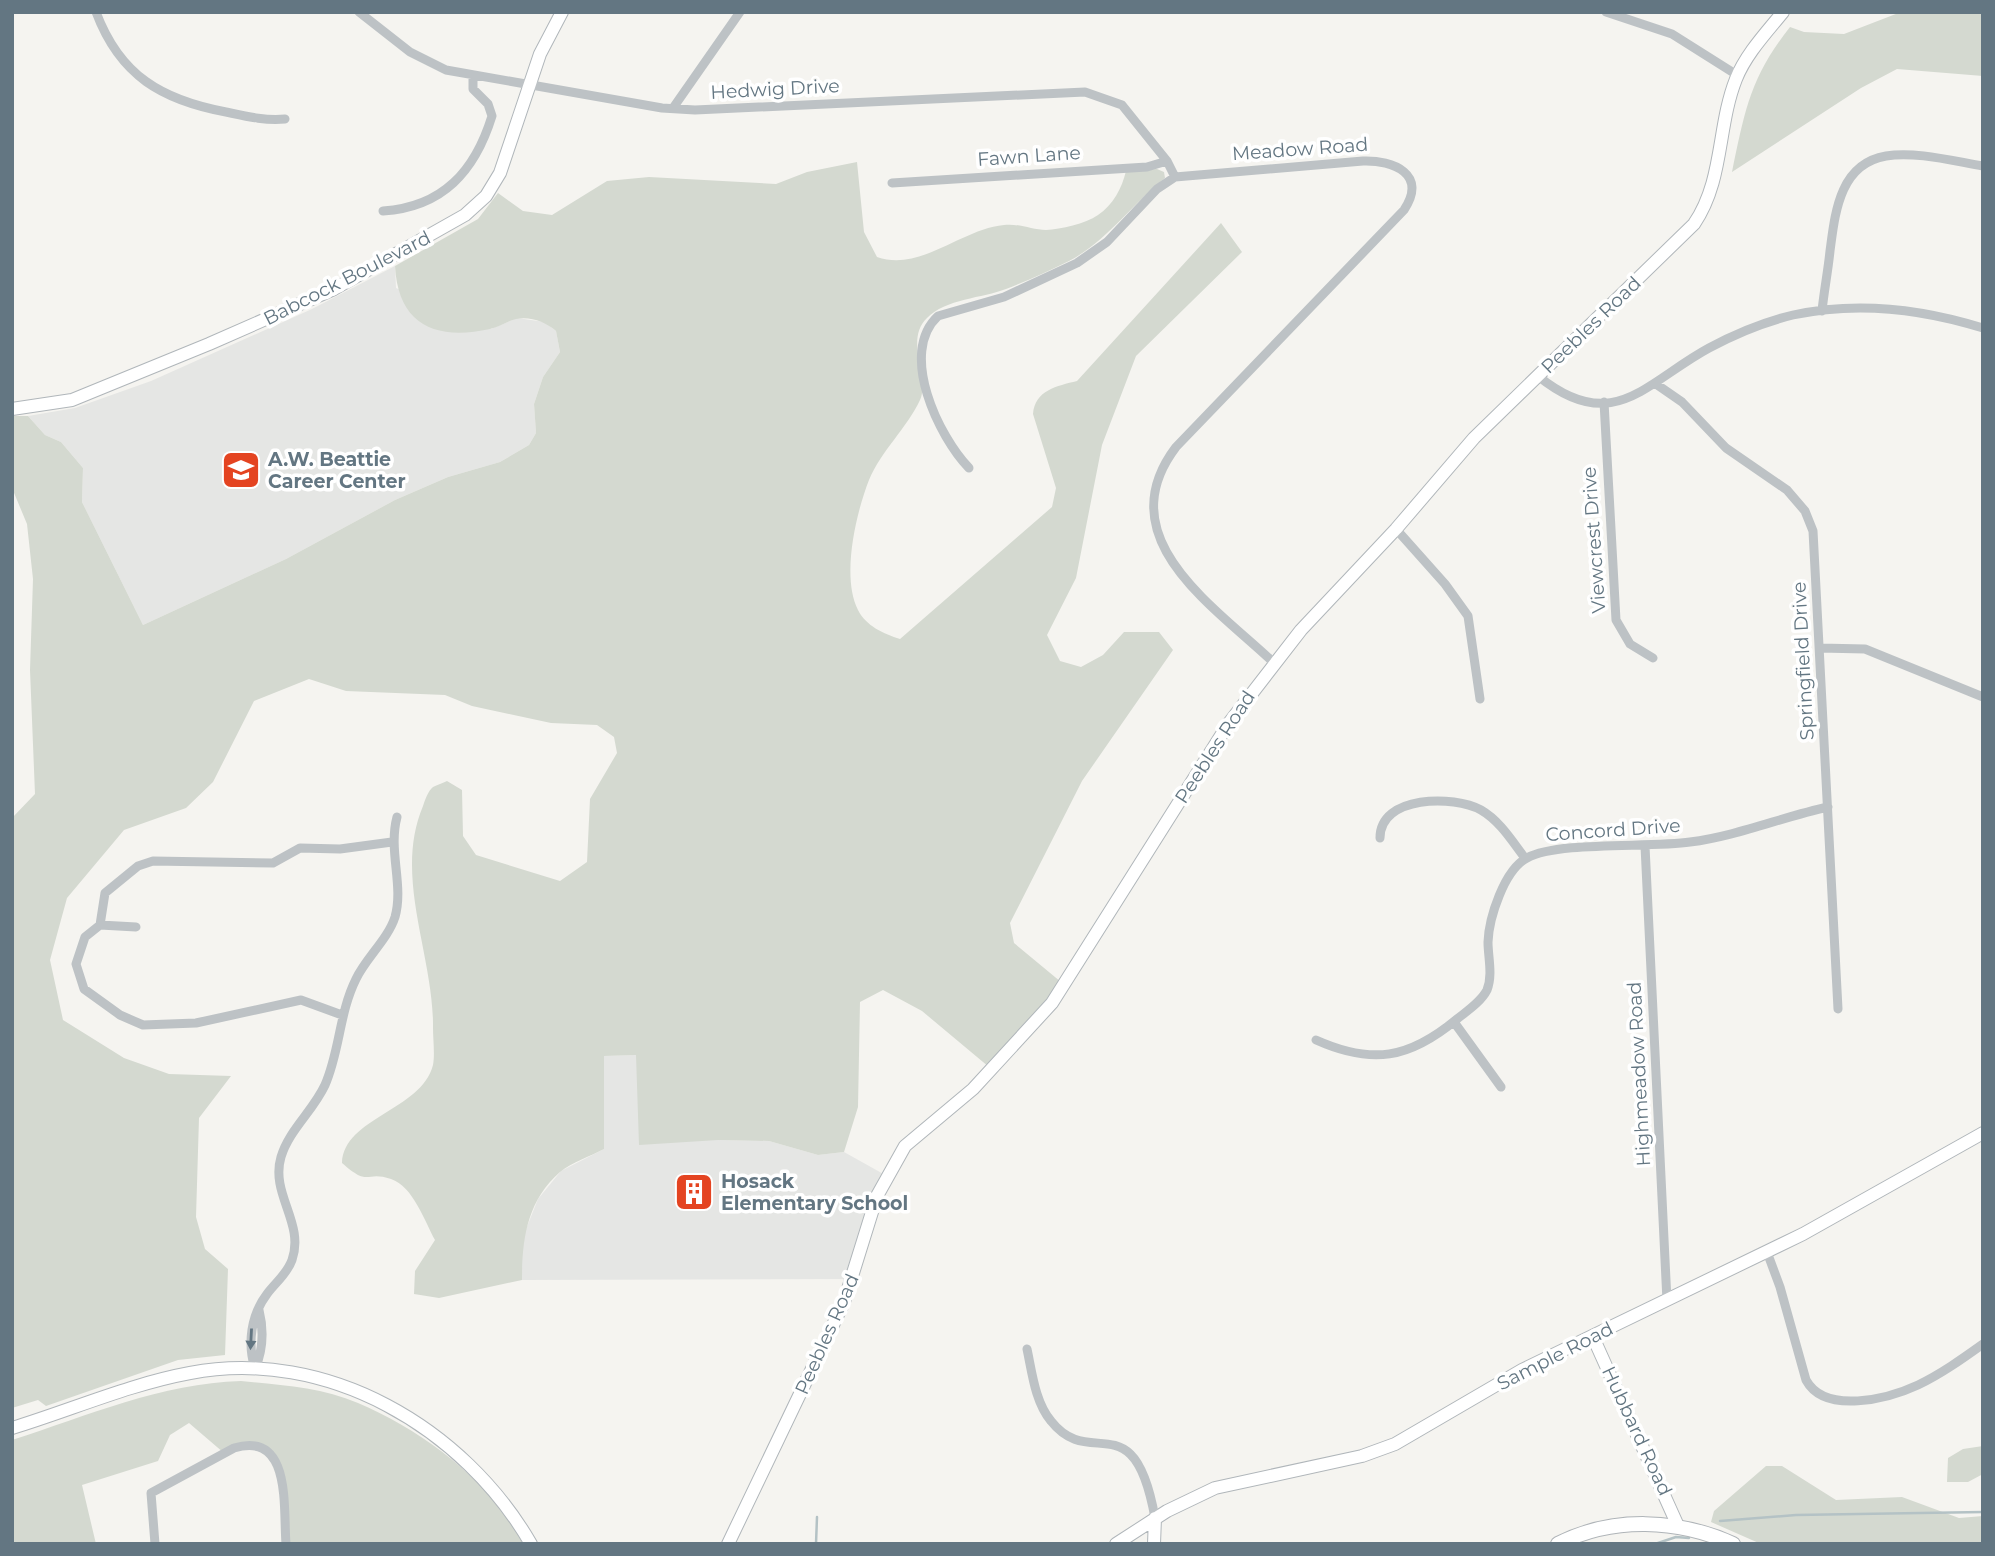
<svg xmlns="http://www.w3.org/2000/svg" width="1995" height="1556" font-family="Montserrat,sans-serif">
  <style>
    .built { fill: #e5e6e4 }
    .green { fill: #d4d9d0 }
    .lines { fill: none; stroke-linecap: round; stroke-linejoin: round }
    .stream { stroke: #b4c2c5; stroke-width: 2.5 }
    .secondary-casing { stroke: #b0b6ba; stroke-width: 14 }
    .primary-casing { stroke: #afb4b8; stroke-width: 16 }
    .street { stroke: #bdc2c5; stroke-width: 9 }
    .secondary { stroke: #fff; stroke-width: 12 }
    .primary { stroke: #fff; stroke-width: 14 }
    .oneway { fill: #637682 }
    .labels { text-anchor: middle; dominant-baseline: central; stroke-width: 7; stroke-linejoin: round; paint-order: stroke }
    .street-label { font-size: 19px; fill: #637682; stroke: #fff }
    .poi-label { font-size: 19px; font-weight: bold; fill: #637682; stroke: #fff; text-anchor: start }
  </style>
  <rect width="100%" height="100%" fill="#f5f4f0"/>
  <path class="built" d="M395 266 396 288 491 329 517 318 545 322 556 331 560 352 543 377 534 404 536 433 529 445 500 462 448 477 395 500 286 559 143 625 82 502 83 468 61 442 45 435 28 416 75 408 151 381 312 309Z
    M636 1055 718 1140 769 1141 818 1155 844 1152 887 1176 854 1279 522 1280V1239L538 1199 561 1171 604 1149 603 1056Z"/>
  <path class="green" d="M1901 12H1983V76L1897 69 1861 88 1732 172C1745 110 1750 78 1790 27L1804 32 1844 34Z
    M857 162 864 232 877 257C921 272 961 229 1004 225 1018 223 1032 230 1046 230 1061 229 1085 224 1098 215 1113 205 1122 188 1126 171L1157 169 1164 172 1165 178C1132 204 1107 241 1069 261 1049 271 1027 281 1006 289 983 298 945 299 927 318 904 340 930 379 920 400 907 428 881 451 869 480 856 513 841 577 858 610 866 626 884 634 900 639L1052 507 1056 488 1033 414C1035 390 1057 386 1077 381L1221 223 1242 252 1136 356 1102 445 1076 578 1047 635 1060 661 1081 667 1103 655 1124 632H1159L1173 650 1082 781 1010 923 1014 943 1061 982 989 1067 922 1011 883 990 860 1002 858 1107 844 1152 818 1155 769 1141 718 1140 639 1145 636 1055 604 1056V1149C591 1156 572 1162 560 1172 527 1201 522 1239 522 1280L439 1298 414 1294 415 1271 435 1240C425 1222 413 1186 391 1179 365 1170 370 1188 342 1163 344 1117 421 1111 433 1065 435 1054 433 1039 433 1028 434 955 393 877 423 806 425 800 428 791 433 787 437 785 443 783 447 781L462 790 463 836 476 855 560 881 587 862 590 799 617 753 614 737 597 725 551 723 472 706 445 695 346 691 309 679 254 701 213 782 186 808 124 830 67 898 50 960 63 1020 124 1058 169 1074 231 1076 199 1118 196 1217 205 1249 228 1269 225 1355 178 1360 46 1406 38 1400 12 1408V818L35 794 30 670 33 579 27 524 12 488V416H28L45 435 61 442 83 468 82 502 143 625 286 559 395 500 448 477 500 462 529 445 536 433 534 404 543 377 560 352 556 331C546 322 530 316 516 319 507 321 499 327 490 329 436 341 398 325 395 266L478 219 498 193 523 211 552 215 607 181 649 177 776 184 807 172Z
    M241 1381C280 1385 321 1387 358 1403 423 1431 490 1480 523 1544H286L280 1474 260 1447 224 1453 189 1423 170 1435 158 1461 82 1485 96 1544H12V1440C87 1416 162 1383 241 1381Z
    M1983 1446V1474L1968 1482H1947L1948 1458 1963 1449Z
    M1766 1466H1782L1836 1500 1902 1497 1959 1518 1983 1516V1544H1761L1711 1522 1714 1511Z"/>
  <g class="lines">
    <path class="stream" d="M1720 1521 1796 1515 1983 1512
      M816 1544 817 1517
      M1655 1544 1676 1537 1689 1538"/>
    <g class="secondary-casing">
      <path id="secondary" d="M12 409 72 400 209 344 334 289 465 215 486 196 500 173 540 54 562 12
        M1593 1337 1678 1526
        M12 1428C71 1410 130 1384 190 1373 327 1347 464 1428 531 1544
        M728 1544 844 1302 877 1196 905 1146 973 1089 1052 1003 1229 723 1301 630 1396 529 1474 438 1694 224C1724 180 1717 127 1736 79 1746 54 1766 33 1783 12
        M1116 1544 1167 1511 1215 1488 1362 1456 1395 1444 1522 1370 1803 1234 1983 1133
        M1154 1544 1155 1518"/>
    </g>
    <g class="primary-casing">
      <path id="primary" d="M1558 1544C1613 1516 1678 1519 1733 1544"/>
    </g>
    <path class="street" d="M96 12C120 76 162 100 226 112 245 116 265 121 285 119
      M359 12 410 52 446 70 662 108 695 110 1085 92 1122 105 1167 161 1175 177
      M1606 12 1672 34 1737 75
      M673 108 740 12
      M892 183 1147 167 1167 161
      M383 211C443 207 475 171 492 116L488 104 473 89V76
      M1822 311C1824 291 1828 271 1830 251 1835 214 1839 164 1886 156 1915 151 1953 161 1983 166
      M1538 376C1613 437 1646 382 1709 348 1735 334 1764 322 1793 315 1857 301 1922 309 1983 328
      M1656 384 1682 402 1726 448 1787 490 1805 511 1813 531 1838 1009
      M1604 402 1616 620 1630 644 1653 658
      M969 468C939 437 898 353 938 316L1004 297 1077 263 1107 242 1157 189 1175 177 1363 161C1393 160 1428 174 1404 210L1176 447C1107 538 1214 606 1273 662
      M1396 529 1445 584 1468 616 1480 699
      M1820 648 1865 649 1983 697
      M1380 838C1380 795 1454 795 1481 810 1500 821 1512 841 1525 858
      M1645 846 1667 1301
      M100 925 105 893 138 866 153 861 273 863 300 848 340 849 392 842
      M136 927 100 925 85 937 76 964 84 989 120 1015 143 1025 196 1023 301 1000 342 1015
      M1454 1022 1501 1087
      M1316 1040C1372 1065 1409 1059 1457 1019 1467 1011 1481 1002 1487 990 1493 975 1488 957 1488 942 1489 918 1504 870 1527 858 1558 841 1649 848 1690 842 1737 836 1782 817 1828 807
      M1767 1252 1780 1287 1806 1380C1825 1415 1888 1399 1918 1385 1941 1374 1962 1359 1983 1344
      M1027 1349C1032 1372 1035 1402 1051 1421 1091 1472 1134 1400 1155 1518
      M255 1369C247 1343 251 1315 267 1294 276 1282 287 1274 292 1260 305 1223 270 1194 281 1157 289 1130 313 1111 325 1085 340 1051 339 1013 356 979 366 958 388 939 395 917 404 885 388 851 397 817
      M255 1369C263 1350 264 1330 259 1310
      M155 1544 151 1493 234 1448C292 1431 283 1507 286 1544"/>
    <use href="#secondary" class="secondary"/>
    <use href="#primary" class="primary"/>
  </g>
  <defs><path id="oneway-solid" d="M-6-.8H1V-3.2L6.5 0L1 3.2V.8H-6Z" transform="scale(1.75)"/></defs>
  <use class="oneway" href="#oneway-solid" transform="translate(251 1339) rotate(93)"/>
  <defs>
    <g id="school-square" transform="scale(2.0125)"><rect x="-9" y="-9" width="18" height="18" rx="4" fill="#e44421" stroke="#fff"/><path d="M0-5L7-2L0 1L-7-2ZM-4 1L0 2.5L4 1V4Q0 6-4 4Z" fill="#fff"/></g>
    <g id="building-square" transform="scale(2.0125)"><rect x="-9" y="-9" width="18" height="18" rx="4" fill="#e44421" stroke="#fff"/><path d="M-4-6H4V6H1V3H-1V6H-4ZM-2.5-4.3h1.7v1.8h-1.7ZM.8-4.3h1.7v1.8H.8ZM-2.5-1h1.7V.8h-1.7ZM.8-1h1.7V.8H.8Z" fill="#fff"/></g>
  </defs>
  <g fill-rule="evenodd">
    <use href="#school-square" x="241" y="470"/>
    <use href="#building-square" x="694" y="1192"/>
  </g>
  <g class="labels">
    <g class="street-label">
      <text transform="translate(775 89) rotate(-3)">Hedwig Drive</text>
      <text transform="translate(1300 149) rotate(-4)">Meadow Road</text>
      <text transform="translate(1029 156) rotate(-4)">Fawn Lane</text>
      <text transform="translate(347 278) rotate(-27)">Babcock Boulevard</text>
      <text transform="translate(1591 325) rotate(-44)">Peebles Road</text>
      <text transform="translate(1594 540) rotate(-94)">Viewcrest Drive</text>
      <text transform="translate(1803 661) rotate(-93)">Springfield Drive</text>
      <text transform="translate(1215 747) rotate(-57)">Peebles Road</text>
      <text transform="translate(1613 830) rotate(-4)">Concord Drive</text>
      <text transform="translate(1639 1074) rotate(-93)">Highmeadow Road</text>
      <text transform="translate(827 1334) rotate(-66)">Peebles Road</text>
      <text transform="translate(1555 1356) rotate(-27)">Sample Road</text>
      <text transform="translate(1637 1431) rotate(65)">Hubbard Road</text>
    </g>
    <g class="poi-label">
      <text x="268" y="459">A.W. Beattie<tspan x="268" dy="22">Career Center</tspan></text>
      <text x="721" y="1181">Hosack<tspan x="721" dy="22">Elementary School</tspan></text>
    </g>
  </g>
  <rect width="1995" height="1556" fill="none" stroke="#637682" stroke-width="28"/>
</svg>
